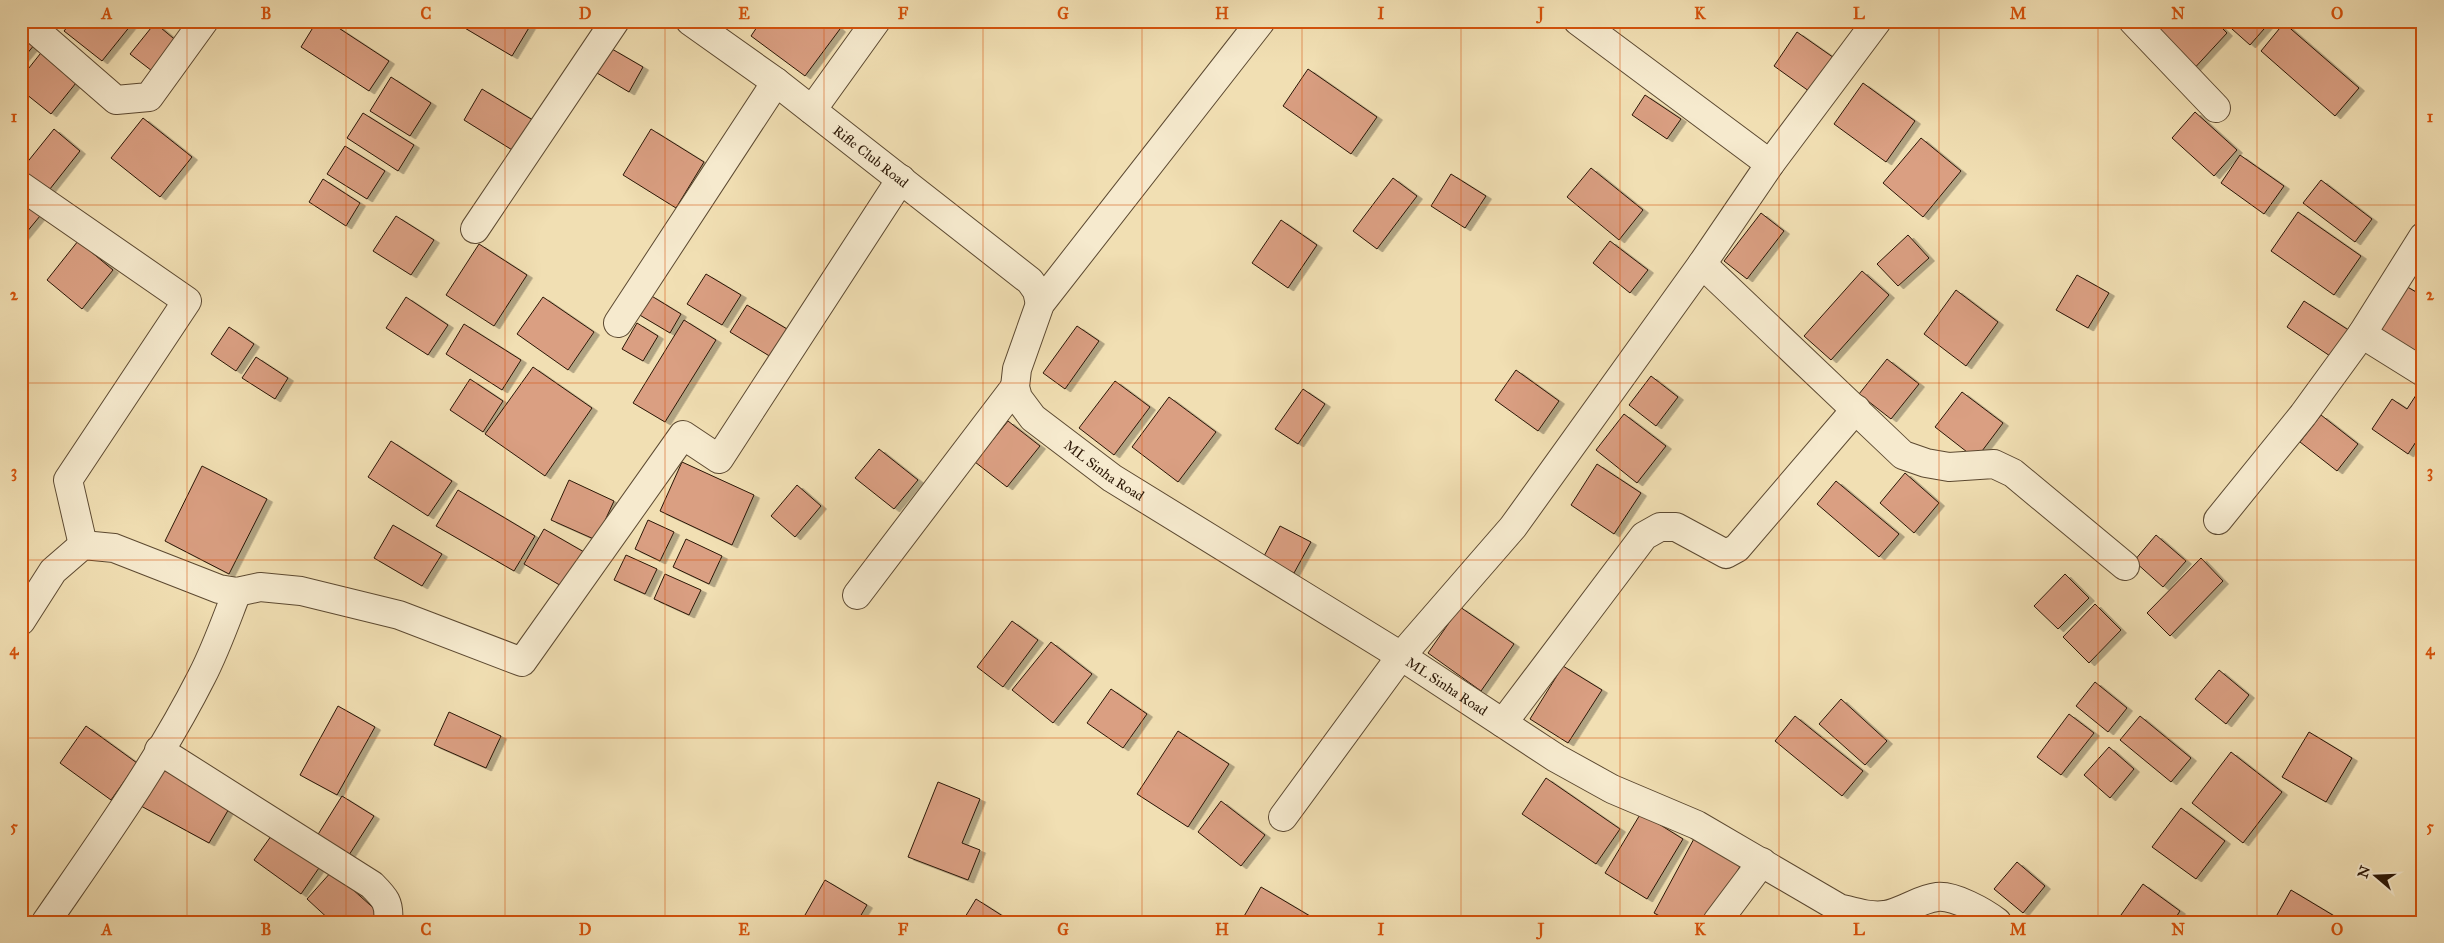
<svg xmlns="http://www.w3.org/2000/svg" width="2444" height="943" font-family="'IM FELL Great Primer',serif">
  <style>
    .building { fill: #da9f82; stroke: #2b1706; filter: url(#shadow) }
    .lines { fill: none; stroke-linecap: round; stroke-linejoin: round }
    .minor-casing { stroke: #5c4931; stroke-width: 30 }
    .minor { stroke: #f6eace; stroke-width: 28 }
    .grid { fill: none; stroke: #d5520b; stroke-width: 1; stroke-opacity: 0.55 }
    .labels { text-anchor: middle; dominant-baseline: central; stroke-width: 4; stroke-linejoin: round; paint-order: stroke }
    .street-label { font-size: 14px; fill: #2b1706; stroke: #f6eace }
    .neatline { fill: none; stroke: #d5520b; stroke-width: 2 }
    .grid-label { font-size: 16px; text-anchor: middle; font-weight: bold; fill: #d5520b }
  </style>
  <defs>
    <filter id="shadow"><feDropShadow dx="5.5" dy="3" stdDeviation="0" flood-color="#0004"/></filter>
  </defs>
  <rect width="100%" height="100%" fill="#f1dfb3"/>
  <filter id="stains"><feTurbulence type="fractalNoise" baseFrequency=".004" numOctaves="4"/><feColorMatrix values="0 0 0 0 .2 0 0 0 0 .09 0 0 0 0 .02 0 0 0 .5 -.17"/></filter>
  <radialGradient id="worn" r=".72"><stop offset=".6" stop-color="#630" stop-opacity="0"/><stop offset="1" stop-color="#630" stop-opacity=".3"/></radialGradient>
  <path class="building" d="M72 21H126L131 25 102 61 64 31Z
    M317 21H328L389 61 369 91 301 47Z
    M460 21H522L530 26 512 56 458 24Z
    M761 21H831L840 29 805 76 751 36Z
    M2153 21H2215L2227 33 2190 73 2145 30Z
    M2223 21H2271L2250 45Z
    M155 23 179 43 156 74 130 54Z
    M2284 23 2359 88 2335 116 2261 51Z
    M1797 32 1837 60 1813 94 1774 66Z
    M21 34 35 44 21 61Z
    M44 49 80 78 51 114 21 90V78Z
    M612 49 643 67 629 92 597 73Z
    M1308 69 1377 117 1351 154 1283 106Z
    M391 77 431 103 410 136 370 111Z
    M1863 83 1915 121 1886 162 1834 124Z
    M482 89 536 122 517 153 464 120Z
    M1645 95 1681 119 1667 139 1632 115Z
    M2195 112 2237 150 2214 176 2172 138Z
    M363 113 414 145 398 171 347 138Z
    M143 118 192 157 160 197 111 158Z
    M54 129 80 151 46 194 21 174V170Z
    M651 129 704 162 676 208 623 175Z
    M1921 138 1961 171 1923 217 1883 183Z
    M345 146 385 171 367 199 327 174Z
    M2240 155 2284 186 2264 214 2221 183Z
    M1591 168 1643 210 1619 240 1567 197Z
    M1451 174 1486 196 1465 228 1431 206Z
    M1393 178 1417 196 1377 249 1353 231Z
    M323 179 360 203 346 226 309 202Z
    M2321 180 2372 219 2355 242 2303 203Z
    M21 201 40 216 21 239Z
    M2298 212 2361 256 2334 295 2271 251Z
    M1761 213 1784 231 1747 279 1724 261Z
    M396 216 434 240 411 275 373 251Z
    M1281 220 1317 245 1288 288 1252 263Z
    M1908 235 1929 258 1898 286 1877 264Z
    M78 241 113 270 82 309 47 280Z
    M1610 241 1648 270 1630 293 1593 263Z
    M479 244 527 275 494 326 446 295Z
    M1862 271 1889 295 1831 360 1804 336Z
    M706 274 741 295 722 325 687 304Z
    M2077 275 2109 293 2088 328 2056 310Z
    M2404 285 2423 296V363L2375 334Z
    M1956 290 1998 322 1966 366 1924 334Z
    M650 295 681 314 670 333 638 314Z
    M406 297 448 325 428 355 386 328Z
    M543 297 594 332 568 370 517 334Z
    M2304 301 2350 331 2333 358 2287 327Z
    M747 305 792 332 776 360 730 332Z
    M684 320 716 340 665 422 633 403Z
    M637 323 658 336 643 361 622 349Z
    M464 324 521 360 502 390 446 354Z
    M1077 326 1099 341 1065 389 1043 373Z
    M229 327 254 344 236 371 211 354Z
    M256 357 288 378 275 399 242 378Z
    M1887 359 1919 384 1891 419 1859 394Z
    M533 367 592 408 545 476 485 434Z
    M1516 370 1559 401 1538 431 1495 400Z
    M1651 376 1678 397 1656 426 1629 405Z
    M470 379 503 401 483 432 450 410Z
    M1115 381 1150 407 1114 455 1079 428Z
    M1303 389 1325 404 1298 444 1275 429Z
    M2420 389 2423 391V431L2408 454 2372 429 2392 399 2407 409Z
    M1962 392 2003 423 1976 459 1935 427Z
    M1169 397 1216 432 1178 482 1132 447Z
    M1624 414 1666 446 1637 483 1596 450Z
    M2321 415 2358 444 2337 471 2300 442Z
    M1008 421 1040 446 1007 487 975 462Z
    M391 441 452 481 428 516 368 477Z
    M879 449 918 480 894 509 855 478Z
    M682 462 754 495 732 545 660 511Z
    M1597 464 1641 493 1614 534 1571 505Z
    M202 466 267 499 229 574 165 541Z
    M1905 473 1939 503 1914 533 1880 503Z
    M569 480 614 501 596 540 551 520Z
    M1836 481 1899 534 1879 557 1817 504Z
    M797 485 821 506 795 537 771 516Z
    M458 490 535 536 514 571 436 526Z
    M648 520 674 532 660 561 635 549Z
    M393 525 442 554 422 586 374 558Z
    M1280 526 1311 542 1294 573 1263 558Z
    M544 529 584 552 563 587 524 564Z
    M2156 535 2186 561 2163 587 2134 561Z
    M686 539 722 556 709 584 673 567Z
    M626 555 657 569 645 594 614 580Z
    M2201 558 2223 581 2170 636 2147 613Z
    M665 574 701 590 689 615 654 599Z
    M2065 574 2089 598 2058 629 2034 606Z
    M2095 604 2121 630 2089 663 2063 637Z
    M1460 607 1514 644 1481 691 1428 653Z
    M1012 621 1038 640 1003 687 977 667Z
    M1051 642 1092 674 1053 723 1012 690Z
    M1563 666 1602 690 1568 743 1530 719Z
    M2219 670 2249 695 2226 724 2195 699Z
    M2095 682 2127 708 2108 732 2076 706Z
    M1111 689 1147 714 1123 748 1087 723Z
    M1841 699 1887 741 1865 765 1819 724Z
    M338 706 375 727 337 795 300 775Z
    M449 712 501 736 486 768 434 745Z
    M2069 714 2094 733 2061 775 2037 757Z
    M1795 716 1863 771 1842 796 1775 741Z
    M2140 716 2191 758 2171 782 2120 740Z
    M86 726 137 763 111 800 60 763Z
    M1178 731 1229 764 1188 827 1137 794Z
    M2309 732 2352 758 2326 802 2282 777Z
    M2109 747 2134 769 2110 798 2084 775Z
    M2231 752 2282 792 2243 843 2192 803Z
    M162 769 230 807 209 843 141 806Z
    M1546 778 1620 829 1596 864 1522 814Z
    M938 782 980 799 962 843 980 850 968 880 908 857Z
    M342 796 374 816 349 855 317 836Z
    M1221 801 1265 835 1241 866 1198 832Z
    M2181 808 2225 841 2196 879 2152 847Z
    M1641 813 1683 839 1647 899 1605 873Z
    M274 832 321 865 301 894 254 860Z
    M1696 835 1743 861 1709 922H1671L1654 913Z
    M2017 862 2045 886 2023 913 1994 889Z
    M332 871 379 913 371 922H332L307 899Z
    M825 880 867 905 857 922H801Z
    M2143 884 2180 911 2173 922H2116Z
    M1261 887 1315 919 1314 922H1250L1243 918Z
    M2291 890 2341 920 2340 922H2273Z
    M976 899 1009 920 1008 922H962Z"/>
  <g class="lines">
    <g class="minor-casing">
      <g id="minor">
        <path d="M25 21 116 100 149 97 204 21"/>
        <path id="s1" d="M690 21 776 82 1030 281 1037 291 1040 304"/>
        <path id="s2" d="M1261 21 1040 304 1017 369 1015 387 1018 398 1033 418 1112 478 1401 656 1556 758 1612 789 1697 825 1839 908C1855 912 1869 917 1885 915 1903 912 1919 899 1937 897 1954 895 1984 912 1997 922"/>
        <path d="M1578 21 1770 164"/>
        <path d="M2133 21 2216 108"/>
        <path d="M812 110 876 21"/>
        <path d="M21 186 187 301 68 480 83 545"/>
        <path d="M475 229 615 21"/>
        <path d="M1702 264 1903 455 1926 463 1949 467 1994 464 2013 473 2125 566"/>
        <path d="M618 323 776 82"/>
        <path d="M2362 334 2423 372"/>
        <path d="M2218 520 2303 415 2362 334 2423 237"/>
        <path d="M857 595 1015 387"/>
        <path d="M21 621 53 571 83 545 114 548 219 589 237 592 260 587 301 591 399 615 522 662 683 435 719 459 901 179"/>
        <path d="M1503 723 1644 536 1660 527H1676L1726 554 1737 548 1856 409"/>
        <path d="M159 750 372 885C385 898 390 903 388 922"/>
        <path d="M1283 817 1401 656 1513 527 1702 264 1770 164 1877 21"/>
        <path d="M46 922C101 842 158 763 202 676 216 649 226 620 237 592"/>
        <path d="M1717 922 1762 862"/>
      </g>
    </g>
    <use href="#minor" class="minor"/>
  </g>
  <path class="grid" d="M187 21V922M346 21V922M505 21V922M665 21V922M824 21V922M983 21V922M1142 21V922M1302 21V922M1461 21V922M1620 21V922M1779 21V922M1939 21V922M2098 21V922M2257 21V922M21 205H2423M21 383H2423M21 560H2423M21 738H2423"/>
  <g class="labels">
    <g class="street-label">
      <text stroke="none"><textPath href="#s1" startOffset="226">Rifle Club Road</textPath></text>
      <text stroke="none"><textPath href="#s2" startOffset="571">ML Sinha Road</textPath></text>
      <text stroke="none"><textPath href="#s2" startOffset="976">ML Sinha Road</textPath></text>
    </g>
  </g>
  <rect width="2444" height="943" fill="none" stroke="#f1dfb3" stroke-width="55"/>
  <g transform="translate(2376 876) rotate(289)" stroke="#f6eace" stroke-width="4" paint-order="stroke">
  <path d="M0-4L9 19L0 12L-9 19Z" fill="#2b1706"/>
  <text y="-8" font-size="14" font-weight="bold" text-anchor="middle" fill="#2b1706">N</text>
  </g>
  <rect x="28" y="28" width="2388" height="888" class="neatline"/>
  <g class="grid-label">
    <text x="107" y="19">A</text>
    <text x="266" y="19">B</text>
    <text x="426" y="19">C</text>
    <text x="585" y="19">D</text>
    <text x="744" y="19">E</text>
    <text x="903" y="19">F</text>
    <text x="1063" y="19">G</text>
    <text x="1222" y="19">H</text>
    <text x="1381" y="19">I</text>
    <text x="1541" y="19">J</text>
    <text x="1700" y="19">K</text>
    <text x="1859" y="19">L</text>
    <text x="2018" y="19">M</text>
    <text x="2178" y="19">N</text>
    <text x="2337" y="19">O</text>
    <text x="14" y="122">1</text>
    <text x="2430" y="122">1</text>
    <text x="14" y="300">2</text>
    <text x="2430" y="300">2</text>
    <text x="14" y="477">3</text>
    <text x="2430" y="477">3</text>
    <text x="14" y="655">4</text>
    <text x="2430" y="655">4</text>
    <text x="14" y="832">5</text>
    <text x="2430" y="832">5</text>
    <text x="107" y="935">A</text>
    <text x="266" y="935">B</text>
    <text x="426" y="935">C</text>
    <text x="585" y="935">D</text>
    <text x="744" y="935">E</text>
    <text x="903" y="935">F</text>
    <text x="1063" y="935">G</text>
    <text x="1222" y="935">H</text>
    <text x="1381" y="935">I</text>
    <text x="1541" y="935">J</text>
    <text x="1700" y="935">K</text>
    <text x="1859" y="935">L</text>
    <text x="2018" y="935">M</text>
    <text x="2178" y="935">N</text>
    <text x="2337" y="935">O</text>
  </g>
  <rect width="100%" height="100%" filter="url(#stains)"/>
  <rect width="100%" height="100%" fill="url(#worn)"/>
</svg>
